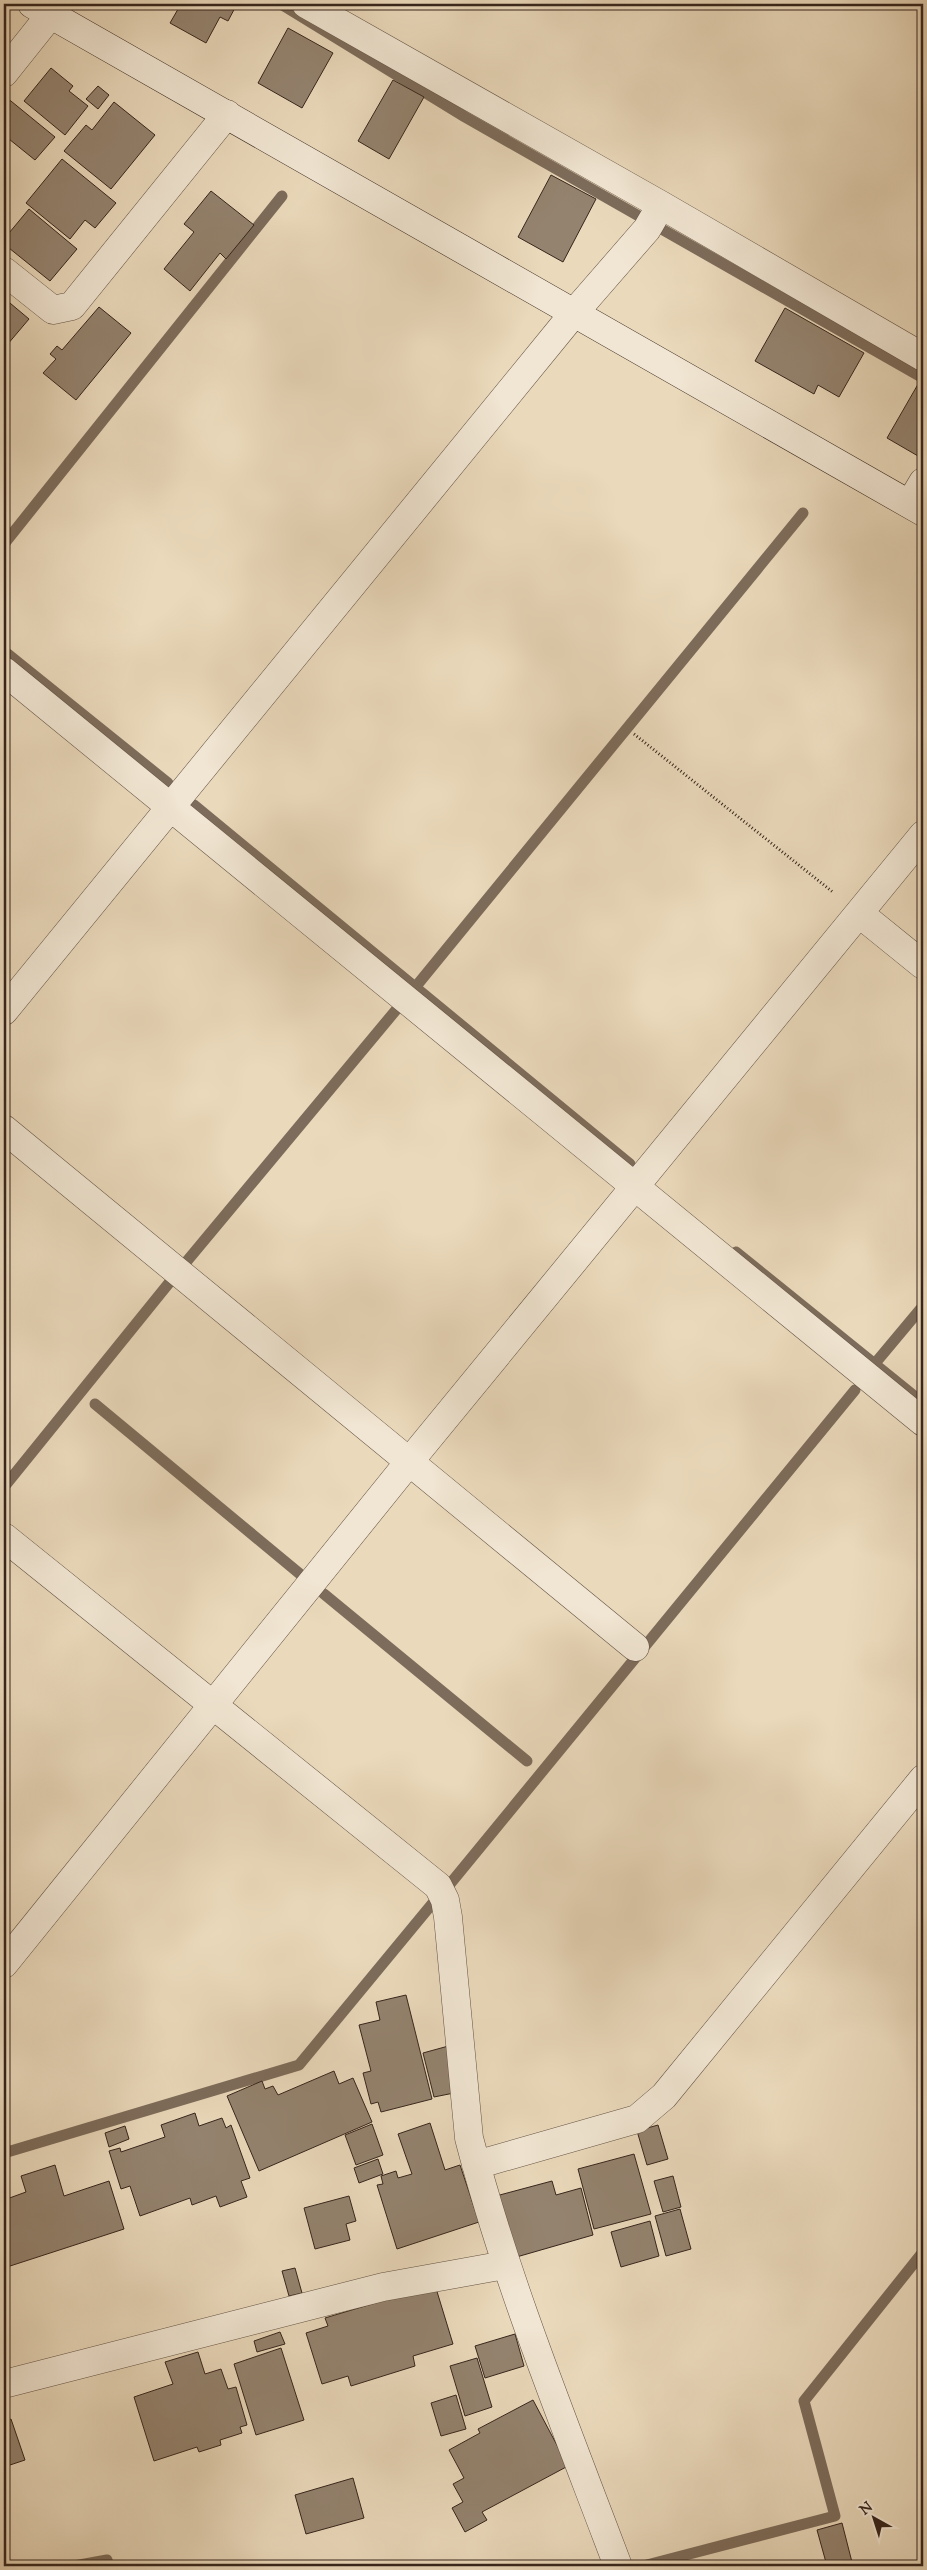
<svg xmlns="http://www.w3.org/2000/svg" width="927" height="2570" font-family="'Sorts Mill Goudy',serif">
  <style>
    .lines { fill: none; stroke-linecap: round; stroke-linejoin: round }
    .stream { stroke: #7d6c5b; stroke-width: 11 }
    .building { fill: #94836f; stroke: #36251c }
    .street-casing { stroke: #635244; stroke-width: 29 }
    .secondary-casing { stroke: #36251c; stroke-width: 29 }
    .path { stroke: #36251c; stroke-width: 3; stroke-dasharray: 1 2.5; stroke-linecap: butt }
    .street { stroke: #f1e6d3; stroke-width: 28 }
    .secondary { stroke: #f1e6d3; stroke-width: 28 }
  </style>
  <rect width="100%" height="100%" fill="#ead9bb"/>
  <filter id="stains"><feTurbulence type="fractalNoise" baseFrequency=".004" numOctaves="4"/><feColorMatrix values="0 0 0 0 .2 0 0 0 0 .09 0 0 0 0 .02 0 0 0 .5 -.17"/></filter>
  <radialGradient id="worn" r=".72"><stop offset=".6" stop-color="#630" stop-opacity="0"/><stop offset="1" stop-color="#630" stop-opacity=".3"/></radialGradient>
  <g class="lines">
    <path class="stream" d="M281 4 465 117 923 378
      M4 544 282 196
      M4 651 168 783
      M194 805 630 1164
      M413 990 803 513
      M736 1252 923 1403
      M187 1261 396 1010
      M872 1367 923 1306
      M95 1404 300 1574
      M4 1487 169 1283
      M324 1594 527 1761
      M450 1884 855 1390
      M4 2153 299 2065 432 1904
      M74 2566 107 2560 109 2566
      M643 2566 835 2516 804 2401 923 2252"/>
  </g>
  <path class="building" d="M181 4H237L228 21 220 17 206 43 170 23Z
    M288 28 333 53 302 108 258 83Z
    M51 68 73 86 69 91 88 106 65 135 24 101Z
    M393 80 424 97 389 159 358 141Z
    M98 86 109 95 98 109 86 99Z
    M6 97 55 137 35 160 4 135V100Z
    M114 102 155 135 111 189 64 151 86 125 92 130Z
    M62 159 116 203 95 228 85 220 70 239 26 203Z
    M551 175 596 199 563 262 518 237Z
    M211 191 254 225 226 259 220 253 190 291 164 269 194 232 184 224Z
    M29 209 77 249 50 281 4 244V239Z
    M4 298 29 319 7 345 4 342Z
    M99 307 131 333 76 400 43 373 56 359 50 354 57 346 62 350Z
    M785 308 864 353 839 397 818 385 814 394 755 361Z
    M921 379 923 381V448L918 456 887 438Z
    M406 1995 432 2099 381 2112 378 2102 371 2104 363 2073 371 2071 359 2025 380 2020 376 2002Z
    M452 2045 454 2093 434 2097 423 2053Z
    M334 2071 339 2084 353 2078 372 2122 259 2171 227 2096 262 2081 265 2089 273 2086 278 2095Z
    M195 2113 199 2126 222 2118 226 2128 231 2125 250 2178 241 2181 247 2197 220 2207 216 2196 192 2205 190 2198 140 2216 130 2186 121 2189 109 2151 120 2148 121 2152 165 2137 161 2125Z
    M430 2123 445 2170 460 2165 479 2222 397 2249 377 2185 383 2184 381 2176 396 2171 398 2178 412 2174 398 2134Z
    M372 2124 383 2155 356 2165 345 2135Z
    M658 2125 668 2159 647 2165 637 2131Z
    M125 2126 129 2139 109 2147 105 2133Z
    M634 2154 651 2214 594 2229 578 2169Z
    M378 2159 383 2174 359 2183 354 2168Z
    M55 2165 64 2196 109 2181 124 2229 7 2267 9 2273 4 2275V2200L26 2192 21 2176Z
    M673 2176 681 2207 663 2212 654 2181Z
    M552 2181 556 2195 581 2188 593 2235 513 2258 496 2196Z
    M349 2196 356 2221 346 2224 350 2240 315 2249 304 2208Z
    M680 2209 691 2249 666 2256 655 2216Z
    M650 2221 659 2256 621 2267 611 2232Z
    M295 2268 302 2293 289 2296 282 2271Z
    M435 2285 453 2344 413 2356 415 2366 351 2386 348 2376 322 2384 306 2333 328 2326 325 2318Z
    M280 2332 285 2344 257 2352 254 2341Z
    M515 2334 524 2366 485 2378 475 2346Z
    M281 2348 304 2420 256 2435 234 2364Z
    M198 2352 205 2374 221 2369 228 2389 236 2387 247 2425 240 2427 242 2433 220 2440 221 2445 199 2452 197 2447 154 2461 134 2397 173 2384 165 2362Z
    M477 2358 492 2407 465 2416 450 2366Z
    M456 2395 466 2429 441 2436 431 2403Z
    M533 2400 568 2466 482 2512 487 2520 465 2532 452 2508 463 2502 453 2484 464 2478 449 2450 480 2433 478 2429Z
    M11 2419 25 2460 4 2467V2422Z
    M353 2478 364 2518 306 2534 295 2495Z
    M842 2523 853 2566H827L817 2530Z"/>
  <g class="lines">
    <g class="street-casing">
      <path id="street" d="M306 4 661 205 923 357
        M4 73 59 4
        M4 271 53 310 72 306 227 114
        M910 504 923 482
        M4 671 923 1422
        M860 914 923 965
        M4 1011 574 313 647 229 661 205
        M4 1129 635 1647
        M4 1537 438 1886 445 1900 448 1917 469 2138C507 2284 565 2425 618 2566
        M4 1964 409 1462 923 835
        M476 2165 637 2119 664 2096 923 1779
        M4 2384 383 2287 505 2265"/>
    </g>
    <g class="secondary-casing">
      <path id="secondary" d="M32 4 923 512"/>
    </g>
    <path class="path" d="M634 734 834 893"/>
    <use href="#street" class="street"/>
    <use href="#secondary" class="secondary"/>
  </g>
  <rect width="927" height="2570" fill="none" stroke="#ead9bb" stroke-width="20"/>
  <rect x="5" y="5" width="917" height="2560" fill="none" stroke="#36251c" stroke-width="2.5"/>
  <rect x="10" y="10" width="907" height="2550" fill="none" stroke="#36251c"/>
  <g transform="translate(874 2518) rotate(321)" stroke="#f1e6d3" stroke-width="4" paint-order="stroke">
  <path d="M0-4L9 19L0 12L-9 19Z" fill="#36251c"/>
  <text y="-8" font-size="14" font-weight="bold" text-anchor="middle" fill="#36251c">N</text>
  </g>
  <rect width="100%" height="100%" filter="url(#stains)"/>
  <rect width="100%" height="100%" fill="url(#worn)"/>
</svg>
